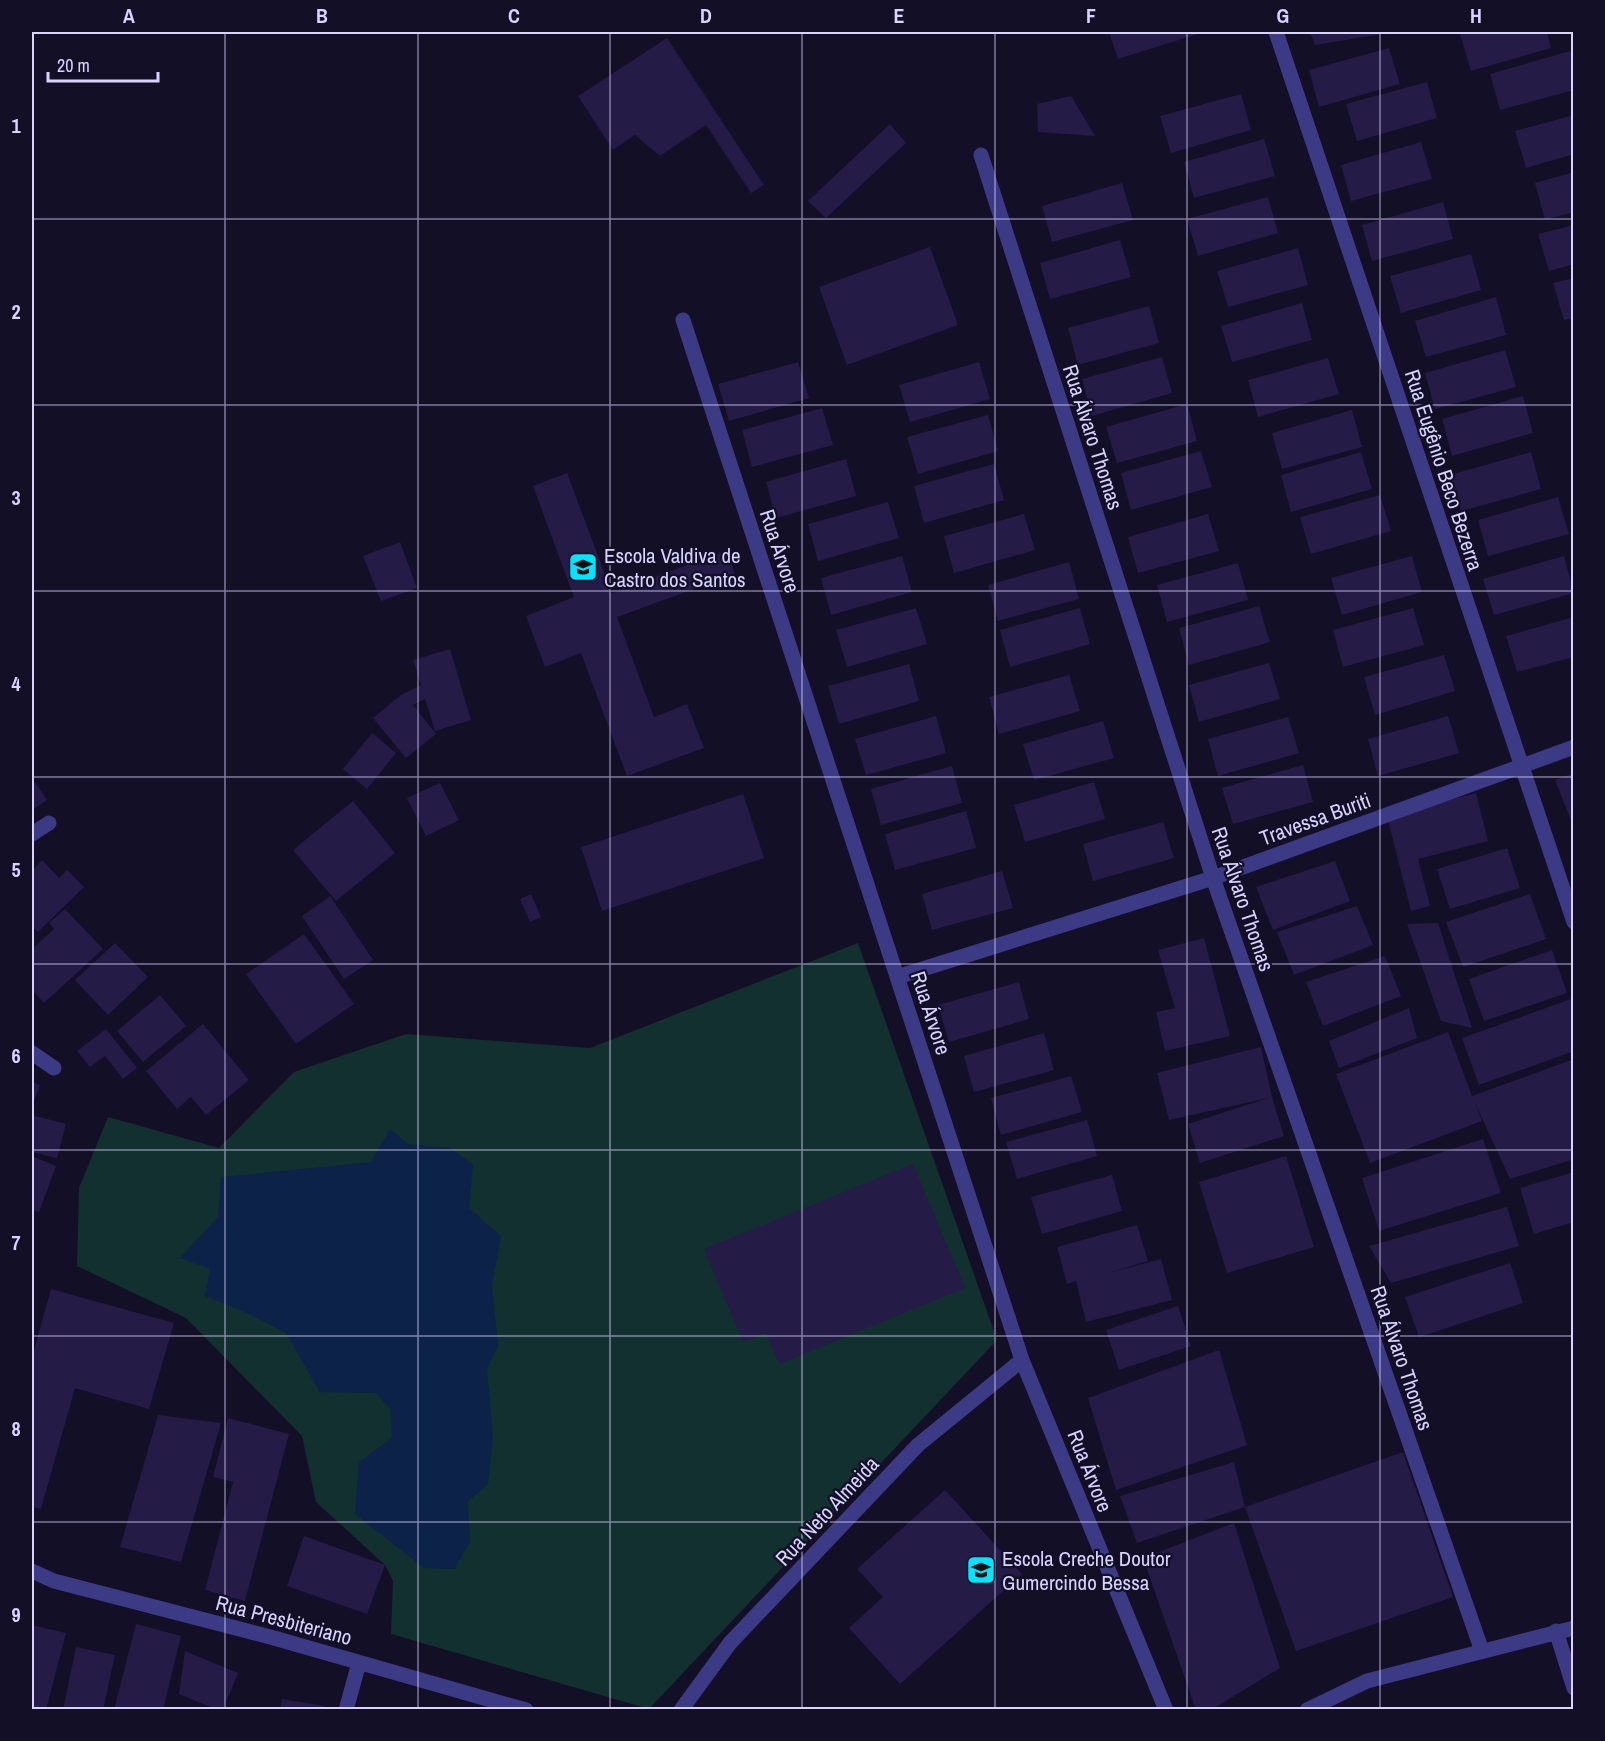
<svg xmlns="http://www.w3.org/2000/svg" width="1605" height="1741" font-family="'Archivo Narrow',sans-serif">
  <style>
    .green { fill: #12302f }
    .water { fill: #0c2248 }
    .building { fill: #241b47 }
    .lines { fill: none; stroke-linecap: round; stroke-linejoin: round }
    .minor { stroke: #3d3a85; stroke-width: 15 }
    .grid { fill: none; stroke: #d9d4ff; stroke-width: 1.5; stroke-opacity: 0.55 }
    .labels { text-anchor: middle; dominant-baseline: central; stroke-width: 4.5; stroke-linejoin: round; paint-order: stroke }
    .street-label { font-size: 21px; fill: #d9d4ff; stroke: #130f26 }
    .poi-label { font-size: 21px; fill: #d9d4ff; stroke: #130f26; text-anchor: start }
    .neatline { fill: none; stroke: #d9d4ff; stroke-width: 2 }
    .grid-label { font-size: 20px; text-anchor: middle; font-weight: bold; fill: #d9d4ff }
  </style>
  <rect width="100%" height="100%" fill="#130f26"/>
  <path class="green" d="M858 943 997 1340 649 1709 391 1634 393 1581 385 1565 316 1502 302 1436 186 1318 77 1266 79 1188 108 1117 219 1148 294 1072 406 1034 590 1048Z"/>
  <path class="water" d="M390 1129 408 1144 450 1148 473 1165 469 1208 501 1236 492 1285 498 1346 487 1369 493 1436 488 1484 468 1501 470 1542 454 1569 424 1568 355 1514 359 1462 392 1438 390 1409 376 1393 320 1392 286 1333 247 1313 205 1296 210 1269 180 1258 218 1217 221 1177 371 1162Z"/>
  <path class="building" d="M1109 32H1204L1118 59Z
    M1310 32H1388V33L1315 45Z
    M1470 32H1547L1551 48 1471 71 1460 34Z
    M667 38 764 185 751 193 706 125 660 156 635 135 613 150 578 96Z
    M1389 48 1400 84 1319 107 1309 70Z
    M1570 51 1574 62V90L1500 110 1490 74Z
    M1427 82 1437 118 1357 141 1346 104Z
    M1241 94 1251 130 1171 153 1160 116Z
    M1071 96 1095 136 1038 132 1037 104Z
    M1574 115V154L1526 168 1515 131Z
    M890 124 906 143 826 218 808 201Z
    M1264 139 1275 176 1194 198 1184 162Z
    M1421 142 1432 179 1351 201 1341 165Z
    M1574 172V212L1545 220 1535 183Z
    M1122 183 1133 220 1052 242 1042 206Z
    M1268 197 1278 233 1198 256 1187 219Z
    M1443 202 1453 239 1372 261 1362 225Z
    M1574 225V264L1549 271 1538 234Z
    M1120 240 1131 277 1050 299 1040 263Z
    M930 247 958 325 847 365 819 287Z
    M1298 248 1308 285 1228 307 1217 271Z
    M1471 254 1481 290 1401 313 1390 276Z
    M1574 278V318L1564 320 1553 283Z
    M1496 297 1506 335 1426 357 1415 321Z
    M1302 303 1312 340 1232 362 1221 326Z
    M1149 306 1159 343 1078 365 1068 328Z
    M1505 350 1516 387 1435 409 1425 373Z
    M1162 357 1172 393 1092 416 1082 379Z
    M1328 358 1339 394 1258 417 1248 380Z
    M798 362 809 398 729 421 718 384Z
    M979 362 990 399 910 422 899 385Z
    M1523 396 1533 433 1452 456 1442 419Z
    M1187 404 1197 441 1117 463 1106 427Z
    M822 408 833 445 752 467 742 430Z
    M1352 410 1362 447 1282 469 1272 433Z
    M988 415 998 451 918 474 907 437Z
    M1201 451 1212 487 1131 510 1121 473Z
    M1361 452 1372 489 1291 512 1281 475Z
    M1531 452 1541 489 1461 511 1450 475Z
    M846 459 856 496 776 518 766 482Z
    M994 464 1004 500 924 523 914 486Z
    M567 473 612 593 727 550 735 574 617 617 654 717 687 704 704 748 627 776 581 653 545 667 526 616 574 597 533 486Z
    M1380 495 1391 531 1311 554 1300 517Z
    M1558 497 1569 534 1488 556 1478 520Z
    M888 502 899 538 818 561 808 524Z
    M1024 514 1035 550 954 573 944 536Z
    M1208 514 1219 551 1138 573 1128 537Z
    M400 542 417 588 381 601 363 556Z
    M902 556 912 592 831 615 821 578Z
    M1412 556 1422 592 1342 615 1331 578Z
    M1564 556 1574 593 1494 615 1483 579Z
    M1069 562 1079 599 998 621 988 585Z
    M1238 563 1248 600 1167 622 1157 585Z
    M1259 606 1270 642 1189 665 1179 628Z
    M916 608 927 644 847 667 836 630Z
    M1080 608 1090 644 1010 667 1000 630Z
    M1413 608 1424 645 1343 667 1333 630Z
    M1574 617V657L1517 672 1506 636Z
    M450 649 471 720 435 731 425 699 413 705 436 734 406 758 373 718 401 695 421 685 413 660Z
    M1444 655 1455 691 1375 715 1364 677Z
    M1269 663 1280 699 1199 722 1189 685Z
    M909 664 919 701 839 724 828 686Z
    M1069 675 1080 711 999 734 989 697Z
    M936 716 946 753 866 775 855 739Z
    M1448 716 1459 753 1378 776 1368 739Z
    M1288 717 1299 753 1218 776 1208 739Z
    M1103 721 1114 758 1034 780 1023 744Z
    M372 733 396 753 367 789 343 769Z
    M1303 765 1313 802 1233 824 1222 788Z
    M952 766 962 803 881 825 871 789Z
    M1574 773V823H1572L1555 780Z
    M35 782 47 800 32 810V784Z
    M1094 782 1105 819 1025 842 1014 805Z
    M440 783 459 820 426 836 407 798Z
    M1476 793 1488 841 1418 859 1430 906 1411 911 1387 816Z
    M743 794 764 858 602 911 581 847Z
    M353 801 395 853 336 901 293 850Z
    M966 811 976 848 895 870 885 834Z
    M1163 822 1174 858 1093 881 1083 844Z
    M1507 848 1520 888 1450 909 1437 869Z
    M42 860 59 878 67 870 84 887 38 932 32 926V871Z
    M1335 861 1350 901 1273 930 1256 887Z
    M1002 871 1013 908 932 930 922 894Z
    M531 894 541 917 530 922 520 899Z
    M1530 894 1546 939 1463 967 1446 922Z
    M330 896 373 960 344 979 302 916Z
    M1357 906 1373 945 1294 975 1277 932Z
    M65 909 103 949 44 1003 32 990V949L54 929 49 923Z
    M1438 923 1472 1028 1441 1021 1407 924Z
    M304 934 354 1004 296 1044 246 974Z
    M1204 938 1230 1036 1165 1051 1156 1012 1175 1008 1158 950Z
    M115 943 148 977 108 1015 75 980Z
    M1552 950 1567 993 1484 1021 1469 979Z
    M1385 956 1401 996 1323 1026 1306 982Z
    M1019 982 1029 1019 949 1042 938 1005Z
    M160 995 186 1026 143 1062 117 1031Z
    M1574 998V1051L1479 1085 1462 1038Z
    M1409 1008 1417 1038 1339 1068 1329 1041Z
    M203 1024 249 1080 206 1115 191 1097 177 1109 146 1071Z
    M106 1029 137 1068 123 1079 105 1056 90 1067 77 1051Z
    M1448 1032 1472 1096 1574 1059V1159L1510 1179 1475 1103 1482 1121 1370 1163 1336 1074Z
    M1044 1033 1054 1070 974 1092 964 1056Z
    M1261 1047 1272 1097 1284 1136 1200 1163 1188 1124 1268 1098 1169 1120 1157 1073Z
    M1071 1076 1082 1112 1001 1135 991 1098Z
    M32 1082 40 1085 32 1106Z
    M32 1115 66 1124 57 1158 32 1152Z
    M1087 1120 1097 1156 1017 1179 1006 1142Z
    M1483 1139 1501 1193 1379 1231 1362 1178Z
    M32 1156 56 1166 39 1212 32 1210Z
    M1286 1156 1314 1247 1227 1273 1199 1182Z
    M913 1164 965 1288 779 1364 766 1333 743 1342 704 1249Z
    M1574 1172V1222L1534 1234 1520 1188Z
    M1112 1175 1122 1211 1042 1234 1031 1197Z
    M1507 1207 1519 1246 1391 1283 1369 1246Z
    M1137 1225 1148 1261 1108 1273 1161 1259 1172 1300 1086 1322 1076 1281 1067 1284 1057 1247Z
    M1510 1263 1523 1303 1419 1337 1405 1297Z
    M51 1289 174 1323 149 1409 75 1388 41 1509 32 1507V1357Z
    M1178 1306 1191 1346 1119 1370 1106 1330Z
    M1219 1350 1247 1445 1116 1490 1088 1398Z
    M158 1415 221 1423 181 1562 120 1547Z
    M228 1418 289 1434 245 1601 205 1590 233 1482 213 1477Z
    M1403 1452 1453 1597 1296 1651 1245 1507Z
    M1234 1462 1245 1507 1137 1543 1120 1496Z
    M945 1490 1022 1574 900 1684 849 1628 883 1597 857 1569Z
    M1234 1523 1280 1668 1211 1710H1196L1143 1558Z
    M304 1536 385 1565 367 1614 287 1586Z
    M136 1624 181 1636 163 1710H114Z
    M32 1625 66 1633 46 1710 32 1708Z
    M76 1647 115 1655 103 1710H63Z
    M185 1651 238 1673 223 1710H218L179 1694Z
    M282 1699 325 1706 324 1710H280Z"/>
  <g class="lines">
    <path class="minor" d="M1276 32 1574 922
      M981 155 1213 878 1482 1651
      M683 320 1022 1360 1166 1710
      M32 834 49 823
      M897 977 1213 878 1574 747
      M32 1053 54 1068
      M32 1571 54 1581 274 1638 526 1710
      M1556 1631 1574 1688
      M346 1710 359 1663
      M681 1710 730 1643 918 1445 1022 1360
      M1307 1710 1367 1681 1574 1628"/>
  </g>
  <path class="grid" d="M225 32V1710M418 32V1710M610 32V1710M802 32V1710M995 32V1710M1187 32V1710M1380 32V1710M32 219H1574M32 405H1574M32 591H1574M32 777H1574M32 964H1574M32 1150H1574M32 1336H1574M32 1522H1574"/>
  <defs>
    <g id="school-square" transform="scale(1.5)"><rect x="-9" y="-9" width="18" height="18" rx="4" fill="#00e5ff" stroke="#130f26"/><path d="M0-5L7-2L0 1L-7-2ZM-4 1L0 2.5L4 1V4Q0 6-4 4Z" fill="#111"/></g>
  </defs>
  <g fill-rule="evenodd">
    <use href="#school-square" x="583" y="567"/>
    <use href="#school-square" x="981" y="1570"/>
  </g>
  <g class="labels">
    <g class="street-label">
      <text transform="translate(1093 437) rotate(72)">Rua Álvaro Thomas</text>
      <text transform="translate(1444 470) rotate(72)">Rua Eugênio Beco Bezerra</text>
      <text transform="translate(780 551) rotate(72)">Rua Árvore</text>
      <text transform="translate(1315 819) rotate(-20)">Travessa Buriti</text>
      <text transform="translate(1243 899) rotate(71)">Rua Álvaro Thomas</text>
      <text transform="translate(931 1013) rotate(72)">Rua Árvore</text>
      <text transform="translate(1402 1358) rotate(71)">Rua Álvaro Thomas</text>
      <text transform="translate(1090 1471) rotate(68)">Rua Árvore</text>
      <text transform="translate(827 1511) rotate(-47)">Rua Neto Almeida</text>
      <text transform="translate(284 1620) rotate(15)">Rua Presbiteriano</text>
    </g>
    <g class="poi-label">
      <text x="604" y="555">Escola Valdiva de<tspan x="604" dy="24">Castro dos Santos</tspan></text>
      <text x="1002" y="1558">Escola Creche Doutor<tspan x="1002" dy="24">Gumercindo Bessa</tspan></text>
    </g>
  </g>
  <rect width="1605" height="1741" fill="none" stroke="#130f26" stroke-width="66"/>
  <path d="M48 72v9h110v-9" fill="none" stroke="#d9d4ff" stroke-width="3"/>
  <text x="57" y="72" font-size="18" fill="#d9d4ff" stroke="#130f26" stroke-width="4.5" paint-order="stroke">20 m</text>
  <rect x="33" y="33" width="1539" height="1675" class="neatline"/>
  <g class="grid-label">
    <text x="129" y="23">A</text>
    <text x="322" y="23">B</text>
    <text x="514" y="23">C</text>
    <text x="706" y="23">D</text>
    <text x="899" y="23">E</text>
    <text x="1091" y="23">F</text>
    <text x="1283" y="23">G</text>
    <text x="1476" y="23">H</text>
    <text x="16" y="133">1</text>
    <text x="16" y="319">2</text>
    <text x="16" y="505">3</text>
    <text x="16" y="691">4</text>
    <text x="16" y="877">5</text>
    <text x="16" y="1063">6</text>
    <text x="16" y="1250">7</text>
    <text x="16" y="1436">8</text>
    <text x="16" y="1622">9</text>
  </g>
</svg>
